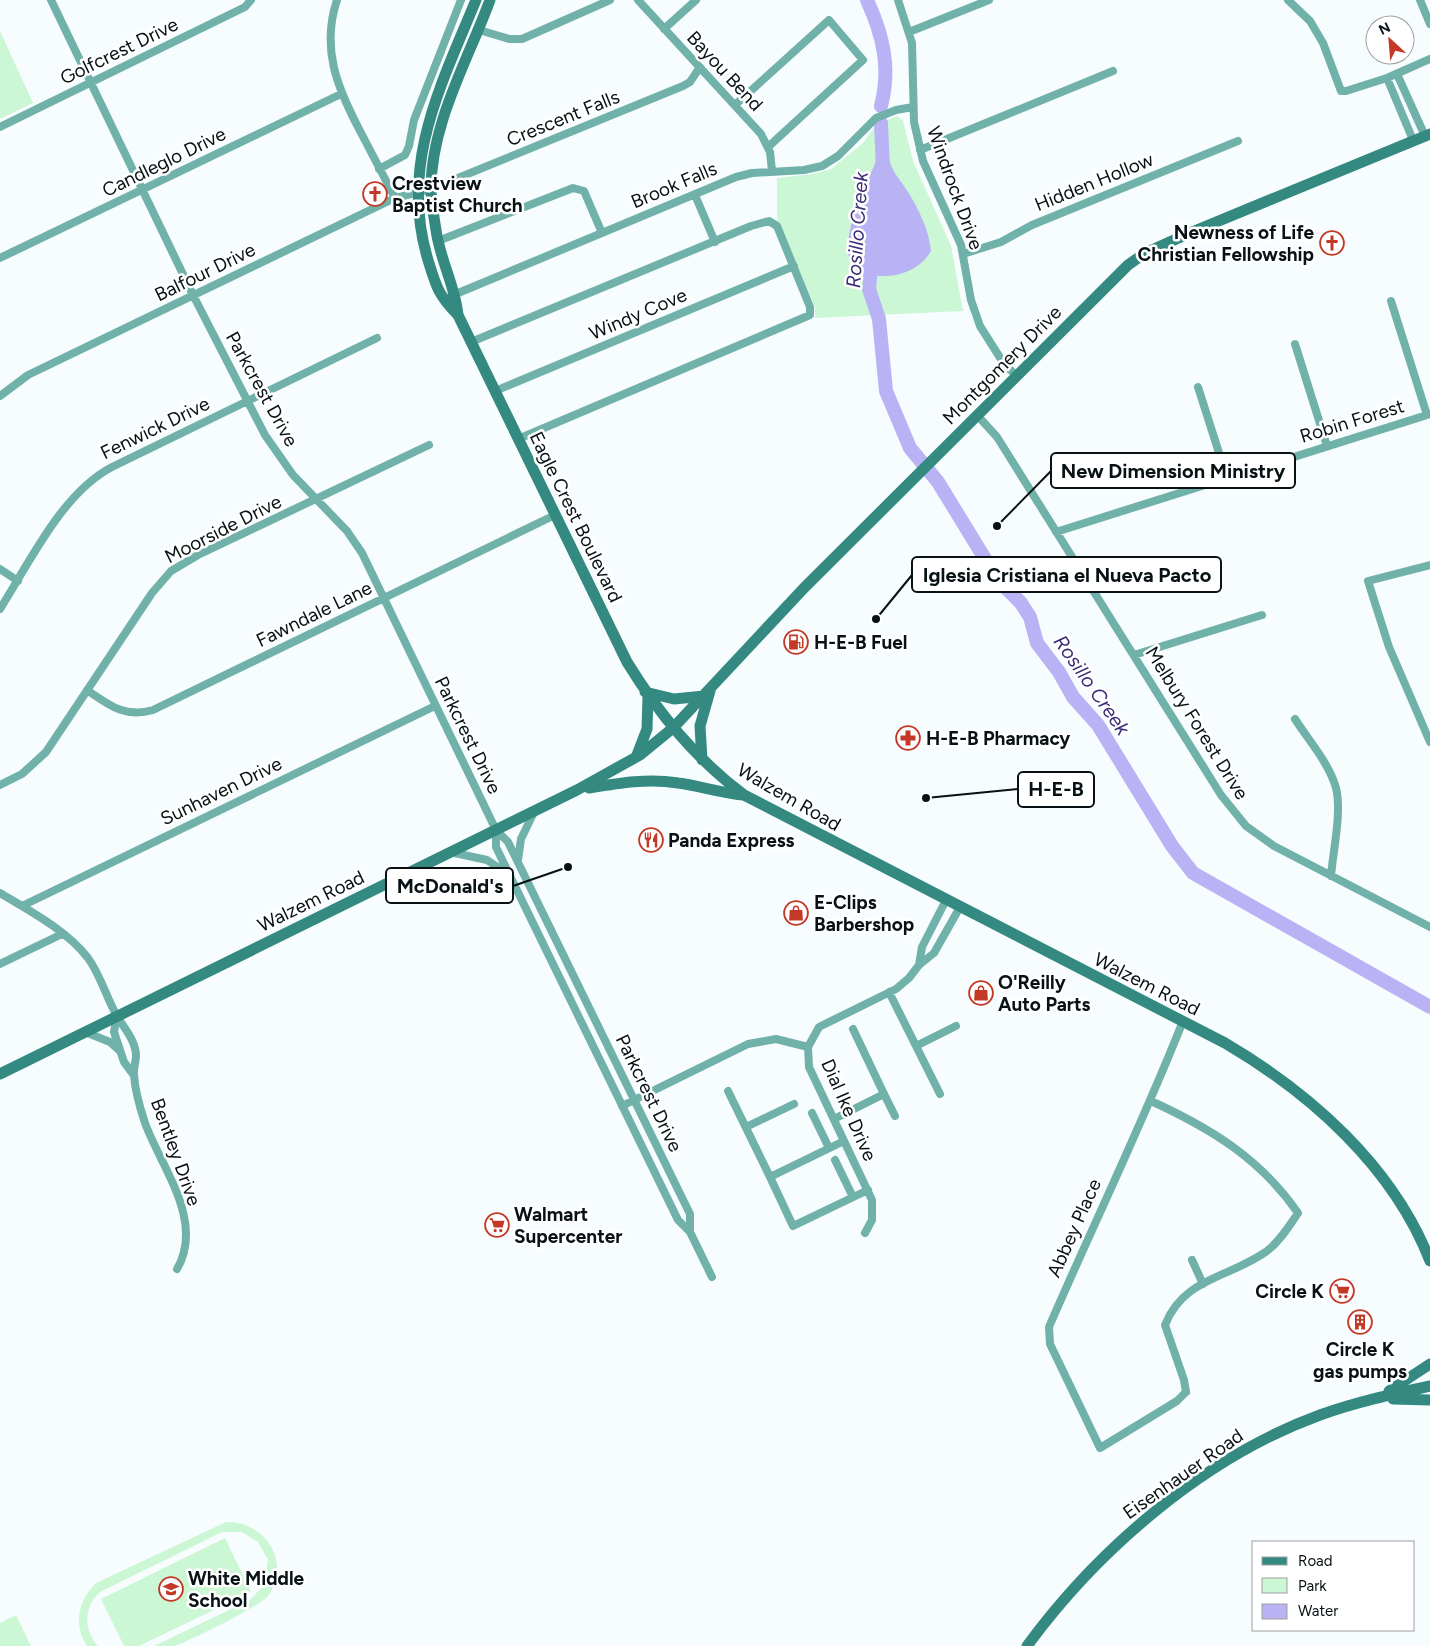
<svg xmlns="http://www.w3.org/2000/svg" width="1430" height="1646" font-family="Figtree,sans-serif">
  <style>
    .green { fill: #cbf7d4 }
    .water { fill: #b9b3f5 }
    .lines { fill: none; stroke-linecap: round; stroke-linejoin: round }
    .river { stroke: #b9b3f5; stroke-width: 14 }
    .street { stroke: #70b2a9; stroke-width: 8 }
    .secondary { stroke: #348a80; stroke-width: 11 }
    .labels { text-anchor: middle; dominant-baseline: central; stroke-width: 5; stroke-linejoin: round; paint-order: stroke }
    .street-label { font-size: 19px; fill: #081114; stroke: #fff }
    .poi-label { font-size: 19px; font-weight: bold; fill: #081114; stroke: #fff; text-anchor: start }
    .water-label { font-size: 20px; font-style: italic; fill: #3c2d77; stroke: #fff }
    .leader { fill: none; stroke: #081114; stroke-width: 2 }
    .callout-dot { fill: #081114; stroke: #fff; stroke-width: 2 }
    .callout { fill: #fff; stroke: #081114; stroke-width: 2 }
    .callout-label { font-size: 20px; text-anchor: middle; font-weight: bold; fill: #081114 }
  </style>
  <rect width="100%" height="100%" fill="#f7fcfe"/>
  <path class="green" d="M0 31 33 103 0 119Z
    M897 116 903 121 913 161 951 246 963 311 815 318V307L777 220V178L813 174 831 169 863 143 876 125Z
    M226 1522C265 1521 292 1561 268 1596 262 1605 186 1643 174 1646 168 1646 160 1646 154 1646L250 1600 265 1584 268 1560 258 1542 242 1532H222L100 1592C84 1607 83 1629 98 1646H87C73 1624 78 1601 96 1583Z
    M225 1538 251 1592 139 1646H124L101 1599Z
    M16 1615 31 1646H0V1623Z"/>
  <path class="water" d="M884 151 888 154C890 170 900 179 908 192 919 210 929 230 931 251 916 278 876 283 852 267V261L846 251 853 215 880 152Z"/>
  <g class="lines">
    <path class="river" d="M867 0C883 35 891 68 881 106
      M881 123 883 170
      M872 258 869 289 879 319 886 391 910 448 938 482 998 580 1021 603 1030 617 1037 643 1059 672 1073 697 1098 725 1172 846 1193 873 1430 1007"/>
    <path class="street" d="M51 0 193 295 265 435 293 475 347 531 362 553 496 830 508 842 690 1214V1232
      M337 0C321 48 337 87 359 129 371 152 383 175 395 198
      M638 0 761 134 770 152 772 171
      M898 0 912 43 914 122 923 161 961 245 971 300 980 326 1004 364 1016 375
      M1288 0 1310 21 1323 43 1341 91H1346L1387 78 1430 59
      M1420 0 1430 24
      M664 29 696 0
      M479 30 509 39H522L610 0
      M909 32 989 0
      M1397 74 1425 136
      M1387 78 1413 140
      M735 105 829 20 863 60 768 147
      M0 127 245 7 251 0
      M920 150 1113 71
      M379 169 405 155 409 146 414 120 461 0
      M695 195 715 242
      M438 241 573 188 584 191 602 233
      M963 254 1001 242 1032 225 1238 141
      M0 258 341 94
      M451 296 736 177 752 173 804 170 822 166 838 156 876 118 896 110 913 107
      M1391 301 1427 415
      M471 342 751 226 769 221 777 226 810 307V315L518 439
      M1295 344 1327 446
      M1198 387 1227 478
      M495 391 794 266
      M0 396 28 375 395 198 431 189 683 86 690 82 700 67
      M977 415 997 437 1221 795 1246 826 1274 846 1430 927
      M1056 532 1430 414
      M1430 565 1368 581 1389 647 1430 742
      M0 569 18 581
      M0 609C30 562 62 493 112 467L377 338
      M1134 655 1262 615
      M87 690C110 706 125 718 153 710L555 515
      M1295 719C1309 741 1329 763 1336 788 1342 812 1333 851 1331 876
      M0 785 22 774 46 752 152 593 171 571 198 555 429 445
      M496 830V847L510 876 678 1220 690 1232 712 1277
      M450 852 487 860 508 874
      M518 860 521 839 535 810
      M0 893C30 911 66 930 88 958 101 976 106 997 117 1016 124 1028 136 1041 136 1056 136 1062 133 1069 134 1075 135 1090 140 1108 145 1123 161 1167 205 1221 177 1269
      M22 906 435 706
      M0 964 62 934
      M919 965 922 947 946 900
      M889 992 940 1094
      M117 1016 114 1032 124 1062 133 1074
      M1183 1021C1142 1125 1093 1225 1049 1327L1050 1344 1100 1448 1177 1401 1186 1392
      M85 1032 110 1042 120 1051
      M916 1046 956 1026
      M728 1091 770 1177 844 1141
      M884 1094 895 1116
      M1151 1101C1210 1128 1260 1158 1298 1213 1289 1226 1280 1241 1267 1251 1230 1278 1184 1277 1165 1325L1184 1380 1186 1392
      M622 1106 748 1044 776 1039 808 1047
      M812 1113 829 1148
      M834 1119 884 1094 853 1029
      M746 1127 794 1104
      M835 1160 853 1197
      M770 1177 793 1226 868 1190
      M865 1233 872 1220V1200L809 1067 808 1047 819 1027 896 989 909 978 919 965 934 953 960 907
      M1192 1260 1203 1284"/>
    <path class="secondary" d="M490 0C468 60 431 123 431 189 431 202 434 217 436 230 440 260 455 285 458 315L627 662C659 714 695 758 744 795L1225 1043C1310 1093 1393 1166 1430 1261
      M458 315C438 295 436 286 428 260 399 165 441 85 476 0
      M645 692 674 699 704 696
      M637 755 647 729 648 696
      M702 760 700 726 710 691
      M589 788C619 783 648 778 678 783 700 786 721 793 743 795
      M0 1074 577 790 640 755 673 728 804 588 1128 265 1145 253 1192 232 1430 134
      M1389 1391 1430 1364
      M1393 1399 1430 1400
      M1027 1646C1099 1548 1205 1457 1320 1415 1356 1402 1393 1394 1430 1386"/>
  </g>
  <defs>
    <g id="church-ring" transform="scale(1.25)"><circle r="9.5" fill="#fff" stroke="#c43826" stroke-width="1.5"/><path d="M-1.2-6h2.4v3.5h3.3v2.4h-3.3V6h-2.4V-.1h-3.3v-2.4h3.3Z" fill="#c43826"/></g>
    <g id="fuel-ring" transform="scale(1.25)"><circle r="9.5" fill="#fff" stroke="#c43826" stroke-width="1.5"/><path d="M-5.5-6h7V0h2V4h1.3V-2.5L3-4.5l.8-.8L6-3V5H2.5V1h-1V6h-7ZM-4.2-4.7v3.2H.2V-4.7Z" fill="#c43826"/></g>
    <g id="pharmacy-ring" transform="scale(1.25)"><circle r="9.5" fill="#fff" stroke="#c43826" stroke-width="1.5"/><path d="M-2-6h4v4h4v4h-4v4h-4v-4h-4v-4h4Z" fill="#c43826"/></g>
    <g id="restaurant-ring" transform="scale(1.25)"><circle r="9.5" fill="#fff" stroke="#c43826" stroke-width="1.5"/><path d="M-5-6h1v4h1v-4h1v4h1v-4h1v5L-1.5 .5V6h-2V.5L-5-1ZM5-6V6H3V1.5H1.5Q1.5-4 5-6Z" fill="#c43826"/></g>
    <g id="shop-ring" transform="scale(1.25)"><circle r="9.5" fill="#fff" stroke="#c43826" stroke-width="1.5"/><path d="M-5-2.5h2.3a2.7 3.5 0 0 1 5.4 0H5L5.5 6h-11ZM-1.5-2.5h3a1.5 2.3 0 0 0-3 0Z" fill="#c43826"/></g>
    <g id="supermarket-ring" transform="scale(1.25)"><circle r="9.5" fill="#fff" stroke="#c43826" stroke-width="1.5"/><path d="M-6-5.5h2.5l.6 2H6L4.5 2H-2.5L-4.4-4H-6ZM-1.5 3.2a1.3 1.3 0 1 0 .1 0ZM3 3.2a1.3 1.3 0 1 0 .1 0Z" fill="#c43826"/></g>
    <g id="building-ring" transform="scale(1.25)"><circle r="9.5" fill="#fff" stroke="#c43826" stroke-width="1.5"/><path d="M-4-6H4V6H1V3H-1V6H-4ZM-2.5-4.3h1.7v1.8h-1.7ZM.8-4.3h1.7v1.8H.8ZM-2.5-1h1.7V.8h-1.7ZM.8-1h1.7V.8H.8Z" fill="#c43826"/></g>
    <g id="school-ring" transform="scale(1.25)"><circle r="9.5" fill="#fff" stroke="#c43826" stroke-width="1.5"/><path d="M0-5L7-2L0 1L-7-2ZM-4 1L0 2.5L4 1V4Q0 6-4 4Z" fill="#c43826"/></g>
  </defs>
  <g fill-rule="evenodd">
    <use href="#church-ring" x="375" y="194"/>
    <use href="#church-ring" x="1332" y="243"/>
    <use href="#fuel-ring" x="796" y="642"/>
    <use href="#pharmacy-ring" x="908" y="738"/>
    <use href="#restaurant-ring" x="651" y="840"/>
    <use href="#shop-ring" x="796" y="913"/>
    <use href="#shop-ring" x="981" y="993"/>
    <use href="#supermarket-ring" x="497" y="1225"/>
    <use href="#supermarket-ring" x="1342" y="1291"/>
    <use href="#building-ring" x="1360" y="1322"/>
    <use href="#school-ring" x="171" y="1589"/>
  </g>
  <g class="labels">
    <g class="street-label">
      <text transform="translate(119 51) rotate(-26)">Golfcrest Drive</text>
      <text transform="translate(725 71) rotate(47)">Bayou Bend</text>
      <text transform="translate(563 118) rotate(-22)">Crescent Falls</text>
      <text transform="translate(164 162) rotate(-26)">Candleglo Drive</text>
      <text transform="translate(1094 182) rotate(-22)">Hidden Hollow</text>
      <text transform="translate(674 185) rotate(-23)">Brook Falls</text>
      <text transform="translate(955 188) rotate(70)">Windrock Drive</text>
      <text transform="translate(205 272) rotate(-26)">Balfour Drive</text>
      <text transform="translate(638 314) rotate(-23)">Windy Cove</text>
      <text transform="translate(1002 365) rotate(-45)">Montgomery Drive</text>
      <text transform="translate(262 389) rotate(61)">Parkcrest Drive</text>
      <text transform="translate(1352 421) rotate(-17)">Robin Forest</text>
      <text transform="translate(155 428) rotate(-26)">Fenwick Drive</text>
      <text transform="translate(576 517) rotate(64)">Eagle Crest Boulevard</text>
      <text transform="translate(223 529) rotate(-27)">Moorside Drive</text>
      <text transform="translate(314 614) rotate(-26)">Fawndale Lane</text>
      <text transform="translate(1197 723) rotate(58)">Melbury Forest Drive</text>
      <text transform="translate(468 735) rotate(64)">Parkcrest Drive</text>
      <text transform="translate(221 791) rotate(-26)">Sunhaven Drive</text>
      <text transform="translate(789 797) rotate(30)">Walzem Road</text>
      <text transform="translate(311 901) rotate(-26)">Walzem Road</text>
      <text transform="translate(1147 984) rotate(27)">Walzem Road</text>
      <text transform="translate(649 1093) rotate(64)">Parkcrest Drive</text>
      <text transform="translate(849 1110) rotate(66)">Dial Ike Drive</text>
      <text transform="translate(176 1152) rotate(70)">Bentley Drive</text>
      <text transform="translate(1074 1228) rotate(-66)">Abbey Place</text>
      <text transform="translate(1183 1474) rotate(-35)">Eisenhauer Road</text>
    </g>
    <g class="poi-label">
      <text x="392" y="183">Crestview<tspan x="392" dy="22">Baptist Church</tspan></text>
      <text x="1314" y="232" text-anchor="end">Newness of Life<tspan x="1314" dy="22">Christian Fellowship</tspan></text>
      <text x="814" y="642">H-E-B Fuel</text>
      <text x="926" y="738">H-E-B Pharmacy</text>
      <text x="668" y="840">Panda Express</text>
      <text x="814" y="902">E-Clips<tspan x="814" dy="22">Barbershop</tspan></text>
      <text x="998" y="982">O'Reilly<tspan x="998" dy="22">Auto Parts</tspan></text>
      <text x="514" y="1214">Walmart<tspan x="514" dy="22">Supercenter</tspan></text>
      <text x="1324" y="1291" text-anchor="end">Circle K</text>
      <text x="1360" y="1349" text-anchor="middle">Circle K<tspan x="1360" dy="22">gas pumps</tspan></text>
      <text x="188" y="1578">White Middle<tspan x="188" dy="22">School</tspan></text>
    </g>
    <g class="water-label">
      <text transform="translate(857 230) rotate(-86)">Rosillo Creek</text>
      <text transform="translate(1092 685) rotate(55)">Rosillo Creek</text>
    </g>
  </g>
  <path class="leader" d="M997 526L1051 471M876 619L912 575M926 798L1018 789M568 867L513 886"/>
  <g class="callout-dot">
    <circle cx="997" cy="526" r="5"/>
    <circle cx="876" cy="619" r="5"/>
    <circle cx="926" cy="798" r="5"/>
    <circle cx="568" cy="867" r="5"/>
  </g>
  <g class="callout">
    <rect x="1051" y="453" width="244" height="35" rx="5"/>
    <rect x="912" y="557" width="309" height="35" rx="5"/>
    <rect x="1018" y="772" width="76" height="35" rx="5"/>
    <rect x="386" y="868" width="127" height="35" rx="5"/>
  </g>
  <g class="callout-label">
    <text x="1173" y="478">New Dimension Ministry</text>
    <text x="1067" y="582">Iglesia Cristiana el Nueva Pacto</text>
    <text x="1056" y="796">H-E-B</text>
    <text x="450" y="893">McDonald's</text>
  </g>
  <rect x="1252" y="1541" width="162" height="90" fill="#ffffff" stroke="#9ca0a1"/>
  <rect x="1262" y="1557" width="25" height="8" fill="#348a80" stroke="#9ca0a1"/>
  <text x="1298" y="1566" font-size="15" fill="#081114">Road</text>
  <rect x="1262" y="1578" width="25" height="15" fill="#cbf7d4" stroke="#9ca0a1"/>
  <text x="1298" y="1591" font-size="15" fill="#081114">Park</text>
  <rect x="1262" y="1604" width="25" height="15" fill="#b9b3f5" stroke="#9ca0a1"/>
  <text x="1298" y="1616" font-size="15" fill="#081114">Water</text>
  <g transform="translate(1390 40) rotate(334)"><circle r="24" fill="#ffffff" stroke="#9ca0a1"/>
  <path d="M0-4L9 19L0 12L-9 19Z" fill="#c43826"/>
  <text y="-8" font-size="14" font-weight="bold" text-anchor="middle" fill="#081114">N</text>
  </g>
</svg>
